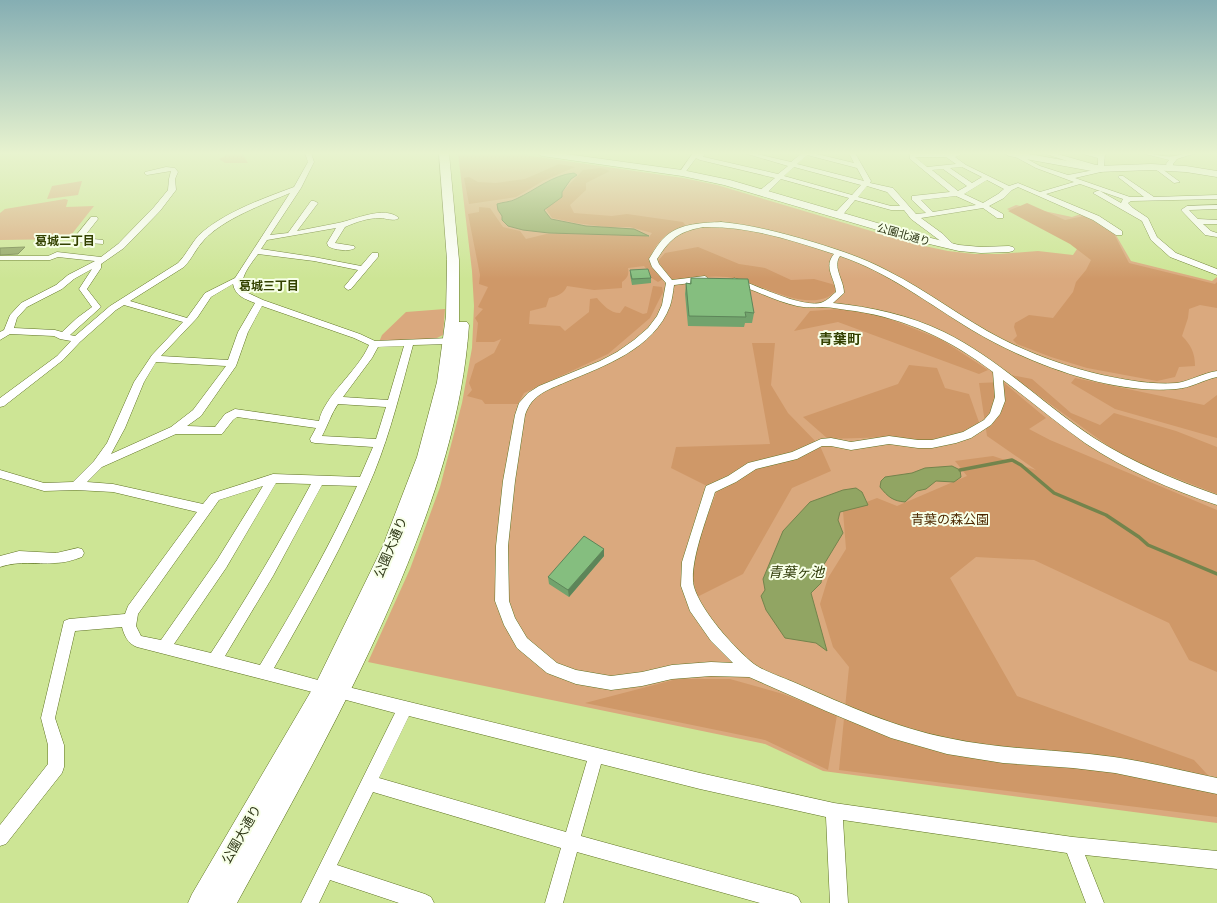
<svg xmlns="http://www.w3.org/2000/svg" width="1217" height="903" font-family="'Exo 2','Noto Sans JP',sans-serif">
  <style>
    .green { fill: #daa97e }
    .forest { fill: #cf9868 }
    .water { fill: #91a563; stroke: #73844c }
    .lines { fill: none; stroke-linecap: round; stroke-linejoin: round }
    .stream { stroke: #73844c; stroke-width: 3.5 }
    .street-casing { stroke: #5f7323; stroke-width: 1 }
    .secondary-casing { stroke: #5f7323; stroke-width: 1 }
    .street { fill: #fff; fill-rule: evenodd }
    .secondary { fill: #fff; fill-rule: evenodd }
    .wall { fill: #72a36d }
    .shaded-wall { fill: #5d8559 }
    .building { fill: #85be7f; stroke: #5d8559 }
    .labels { text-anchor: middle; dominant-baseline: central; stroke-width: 4; stroke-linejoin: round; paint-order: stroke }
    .far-street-label { font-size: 11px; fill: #2d3615; stroke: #f7ffe7 }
    .far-neighbourhood-label { font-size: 12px; font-weight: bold; fill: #334100; stroke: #f7ffe7 }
    .park-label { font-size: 13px; fill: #4c2800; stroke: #f7ffe7 }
    .street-label { font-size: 13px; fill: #2d3615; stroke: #f7ffe7 }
    .neighbourhood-label { font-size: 14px; font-weight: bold; fill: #334100; stroke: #f7ffe7 }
    .water-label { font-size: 14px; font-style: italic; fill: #2f3b08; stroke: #f7ffe7 }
  </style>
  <rect width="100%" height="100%" fill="#cde595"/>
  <path class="green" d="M227 153H242L248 163H225L219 159 227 155Z
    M458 153H511L683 178 717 185 915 244 948 251 974 254H1000L1038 251 1073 255 1079 246 1007 209 1016 205 1072 217 1081 214 1113 230 1131 261 1212 281 1217 277V823L823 771 765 744 368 662 410 569 440 487 462 403 472 348 474 306 472 271Z
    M82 181 78 195 47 199 52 186Z
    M65 199 68 200 66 207 94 206 68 239 0 240V213L5 209Z
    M445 309 443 335 435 339 379 342 382 335 406 312Z"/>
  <path class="forest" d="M559 164 575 167 543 181 516 197 469 204 464 178 469 177 478 182 496 183 525 179Z
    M601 168 610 171 586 183V190L570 205 574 213 612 216 627 214 683 222 686 226C670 232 654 241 650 260L663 279 658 282 650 277 649 272 644 266 628 268C629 275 628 277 622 282V288L594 290 567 286C564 294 557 296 549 298L546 307 530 311 529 324 560 326 565 331 589 312 590 299 597 298C603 305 610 313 620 313L625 306 643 314 647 313 653 286 662 287 663 292 650 318 608 354 524 393 518 404H485L482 400 467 396 472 390 469 383 475 364 494 353 501 339 494 342H476L478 323 475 318 483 309 478 307 488 287 479 284 480 275 468 214 479 212V207L490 208 503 227 520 231 526 239 546 234H556L642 235 649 237 652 233 630 227H606L576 223 552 218 546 209 583 170Z
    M1027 203 1065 220 1084 216 1112 230 1129 263 1215 284 1217 282V308L1200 305 1189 309 1188 318 1182 336C1191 345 1195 353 1195 366L1179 367 1175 377 1157 381 1087 368 1051 357 1017 344 1013 340 1017 336 1014 327 1015 323 1029 315 1053 318 1073 292 1076 282 1086 270 1091 260 1070 244 1008 211Z
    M698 247 739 264 765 268 791 280 814 279 839 286C836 290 832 295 828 297 798 310 758 281 727 277 707 275 688 279 669 279L657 262 665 253Z
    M840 309 880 315 942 340 988 370 979 374 838 322 794 331 810 311Z
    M752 343H775L771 385 788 413 820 446 831 471 792 488 743 574 697 597 691 568 700 535 717 491 671 468 676 447 770 444Z
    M909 365 937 368 945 388 969 394 980 425 954 437 926 442 892 437 828 439 803 417 898 384Z
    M1010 375 1032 379 1071 413 1100 425 1114 413 1176 431 1217 447V494L1125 458Z
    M1075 378 1204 405 1217 395V438L1115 409 1071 383Z
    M1003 382 1046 418 1029 429 1050 440 1217 510V672L1189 660 1169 623 1034 560 976 557 950 578 1017 696 1194 760 1217 785V817L839 770 849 667 833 647 820 604 828 578 846 549 843 511 877 498 897 506 967 476 955 461 993 456 1036 470 987 436 979 383Z
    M677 679H730L783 694 837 715 828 770 765 740 585 703Z"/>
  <path class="water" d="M574 173 577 175 571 179 562 192V197L544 210 551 219 586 226 634 229 649 236 549 233 523 230 508 226 502 220V216L498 210 497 204C503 202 511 202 516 199 536 190 552 175 574 173Z
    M25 247 18 254 0 255V248Z
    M952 466 960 470 961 477 954 482 936 481 926 489 917 491 905 502C893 501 888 497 880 487L881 481 885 477 912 473 925 468Z
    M856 488 862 492 868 505 840 512 838 520 843 533 823 566 821 583 811 593 827 651 816 643 785 638 766 610 761 596 765 590 763 579 783 531 810 502 843 490Z"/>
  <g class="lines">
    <path class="stream" d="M960 470 1012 460 1021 465 1054 493 1106 515 1139 537 1148 545 1217 574"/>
    <g class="street-casing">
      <path id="street" d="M305 153H311L314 162 301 188 270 235 288 233 311 201H314L318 203 297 231C311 228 324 226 338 223 354 220 384 205 399 218 394 222 386 218 380 218 368 218 356 222 345 227L335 243 354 246 355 248C350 252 333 250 328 246L327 243 336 228 267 240 261 249 314 257 361 266 372 253H378V257L351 289 348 290 344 287 358 270 314 261 258 254C251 264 238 278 244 291L263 300 360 334 375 341 451 338 456 341 451 344 413 345C401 389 391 431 374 473 346 541 310 605 274 668L329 683 331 688 329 693 324 695 137 647C128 644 124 635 122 627L75 631 55 718 64 745V767L62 773 6 844 0 846V825L48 764V745L41 718 64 621 69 619 125 614 128 606 197 512 113 492 76 490 44 491 0 478V470L44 483 73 482 94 461 107 443 134 382 152 355 183 322 124 305 116 310 80 342 63 360 4 406 0 407V398L57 356 71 341 60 339 54 336 10 334 0 340V332L4 330 10 315 21 303 56 285 68 275 95 261 58 257 50 260H0V256H48L57 252 101 257 118 244 154 207 168 190 169 179 171 171 147 175 145 174V172L166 167 175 168 178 172 175 179 176 190 160 211 124 248 101 264V268L87 289 101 307 70 335 75 336 110 306 178 263C186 255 191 244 198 236 222 213 264 198 294 187L308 162ZM290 193 235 278 205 293 187 318 130 301 184 267C192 259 196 248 204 240 223 219 264 204 290 193ZM92 269 79 289 92 307 77 318 62 332 55 330 14 328 17 318 27 307 62 289 74 279ZM233 284C235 296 245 299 255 303L238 332 228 360 161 356 197 318 211 297ZM262 306 354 338 369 345C358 371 324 396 319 421L235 409 225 414 215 427 187 426 201 416 236 366 248 332ZM404 346 388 400 343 397 372 358 378 347ZM156 362 226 366 193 410 171 427 111 454 125 428 144 382ZM338 404 386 407 376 439 322 436C328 425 331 414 338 404ZM237 417 316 428 310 439 311 442 315 443 373 447 360 477 273 474 211 494 203 504 113 484 87 482 102 467 176 434H222L233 420ZM276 483 311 484C280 542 247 598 211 653L174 644 226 568ZM322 485 357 486C329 548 295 607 260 665L225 656 273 576ZM263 486 217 560 161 640 141 636 136 626 138 614 219 500Z
        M693 153H705L703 157H704L778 174 788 166 744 153H753L791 162 802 153H813L854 163 849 153H855L871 181 870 183 893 188 916 214 926 213 912 200V196L950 192 910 159V154L960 153V155L955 157 966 165 1009 186 1018 183 1040 192 1074 182 1036 168 1012 155V153H1016L1040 166 1068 175 1094 170 1046 154 1045 153H1054L1096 165H1098V158L1083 154 1082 153 1099 154V153H1105L1104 166 1100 168 1105 169V171L1075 178 1130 197H1144L1118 177 1119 176H1123L1154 197 1217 195V199L1131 201 1128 203 1133 208 1148 218 1157 237 1176 253 1217 269V275L1170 257 1151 240 1142 221 1093 193 1097 191H1100L1121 203 1123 199 1080 184 1046 194 1099 216 1122 231V235H1116L1093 220 1018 187 1012 190 1004 198 989 206 1003 214V218H997L983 208 921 218 943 234 953 244 954 246 950 248 911 219 904 210H891L855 200 841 217H835V213L849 198 781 179 765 195H759V191L775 178 700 160 696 158 684 174H680L679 173ZM807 155 857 168 864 181 797 164ZM915 157H946L956 164 927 167ZM794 167 861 185 852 195 784 176ZM962 167 982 177 972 183 950 168ZM943 169 967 186 958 191 932 170ZM987 180 1004 189 998 194 983 203 964 194ZM867 186 887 192 900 206H891L858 197ZM956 196 976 205 933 212 921 200Z
        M1141 153C1152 152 1163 158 1174 156 1182 155 1188 152 1196 153L1177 159 1173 164 1174 168 1171 170 1169 169 1166 164 1169 160Z
        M1154 166H1158L1180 182 1174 183 1154 168Z
        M1217 205V209L1189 210 1198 219 1217 220V224H1203L1211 231 1217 233V237L1205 235 1181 210 1187 206Z
        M91 217H97L98 219 83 238 103 240V244L74 242V238Z
        M721 222C753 225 782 233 813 242 839 250 864 258 888 271 928 291 963 319 1002 339 1034 355 1067 367 1102 375 1126 380 1152 385 1177 383 1190 381 1203 373 1217 371V377C1203 380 1191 388 1176 389 1111 395 1027 363 972 330 929 304 888 272 840 256 832 267 844 280 844 293L833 303C871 307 909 315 944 332 999 359 1043 404 1094 438 1132 462 1175 480 1217 495V505C1172 490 1125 470 1085 443 1057 423 1031 401 1003 380L1005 401 1000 414 991 425 971 438 956 443 932 448H918L889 444 851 450 831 446H822L797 459 756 469 736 482 715 492C708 515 688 565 694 587 701 611 735 649 754 664 765 672 785 678 798 684 846 705 896 728 948 738 1003 750 1058 749 1114 757 1148 762 1183 771 1217 778V794L1115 773 1073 768 1003 763 947 754 891 738 826 711 749 677 711 676 672 679 642 686 611 690 576 684 547 673 517 648 504 625 495 601 496 546 503 481 515 415 519 403 528 393 539 386 600 361 617 352 634 340 648 328 657 316 662 305 666 283 652 267 649 259C654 251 659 242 666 236 681 223 703 223 721 222ZM703 227C749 226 791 240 834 254 823 267 835 278 836 292 832 295 828 300 823 302 804 310 755 284 734 278L730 281 731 283C754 289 774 301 797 306 806 308 813 307 822 307 833 307 844 310 855 311 907 319 951 340 993 372L995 397 990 413 984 420 963 432 932 440H918L889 436 851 442 831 438 821 439 792 452 748 463 728 476 706 486 682 562 681 586 690 611 711 641 733 663 711 662 672 665 642 672 611 676 576 670 557 663 527 638 515 618 509 601 508 546 515 481 525 415C532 394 548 390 566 382 604 366 654 349 670 306 672 300 673 292 674 285L708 281 709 279 705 276 672 280 659 264 657 259C671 238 678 232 703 227Z
        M78 548 82 549 84 553 82 557C74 560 64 563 55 563 34 565 22 560 0 567V556L19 551 56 553Z
        M340 685 700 773 834 803 1073 837 1217 851V869L1085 855 1104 903H1086L1067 853 843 820 848 903H830L826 817 700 789 601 764 581 836 792 894 798 897 801 903H760L577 852 563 903H545L561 848 373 792 337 865 425 894 431 897 434 903H399L330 880 319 903H301L395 713 335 697 333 692 335 687ZM409 716 587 761 566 832 379 778Z"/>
    </g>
    <g class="secondary-casing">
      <path id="secondary" d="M439 153H449L459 260V322H467L469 325C463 414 435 498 401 580 355 691 295 797 237 903H188L192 894 317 681 382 548 417 457 437 382 446 316 447 260Z
        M537 153H559L682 170 730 180 915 234 959 245 981 247 1009 246 1013 247 1015 249 1013 251 1009 252 981 253 959 251 908 239 724 185 682 176 542 156Z
        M1004 153H1023L1097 166 1151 164 1186 166 1217 171V177L1186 172 1151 170 1097 172 1009 156Z"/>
    </g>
    <use href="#street" class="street"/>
    <use href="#secondary" class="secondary"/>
  </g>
  <path class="wall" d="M630 270 651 278V283L632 285 630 275Z
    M691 278 754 313 752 323H745L744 327 688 326 685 294 686 283H690Z
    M604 549V556L569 597 549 584 548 577Z"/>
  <path class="shaded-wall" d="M604 549V556L569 597 568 590Z"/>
  <path class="building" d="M648 269 651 278 632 279 630 270Z
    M691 278 748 279 754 313 745 312 746 317 689 316 686 283 691 284Z
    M584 536 604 549 568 590 548 577Z"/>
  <linearGradient id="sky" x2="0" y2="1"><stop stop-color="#85aeb3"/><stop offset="0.55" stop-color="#e8f3cf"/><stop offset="1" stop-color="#e8f3cf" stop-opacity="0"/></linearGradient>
  <rect width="1217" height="279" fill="url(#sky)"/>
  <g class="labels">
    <g class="far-street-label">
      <text transform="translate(904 234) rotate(16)">公園北通り</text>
    </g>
    <g class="far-neighbourhood-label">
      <text x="65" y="240">葛城二丁目</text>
      <text x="269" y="285">葛城三丁目</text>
    </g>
    <g class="park-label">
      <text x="950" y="519">青葉の森公園</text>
    </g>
    <g class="street-label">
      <text transform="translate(390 547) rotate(-67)">公園大通り</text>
      <text transform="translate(241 834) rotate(-60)">公園大通り</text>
    </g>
    <g class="neighbourhood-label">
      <text x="840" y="338">青葉町</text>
    </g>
    <g class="water-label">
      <text x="796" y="571">青葉ヶ池</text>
    </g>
  </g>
</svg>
